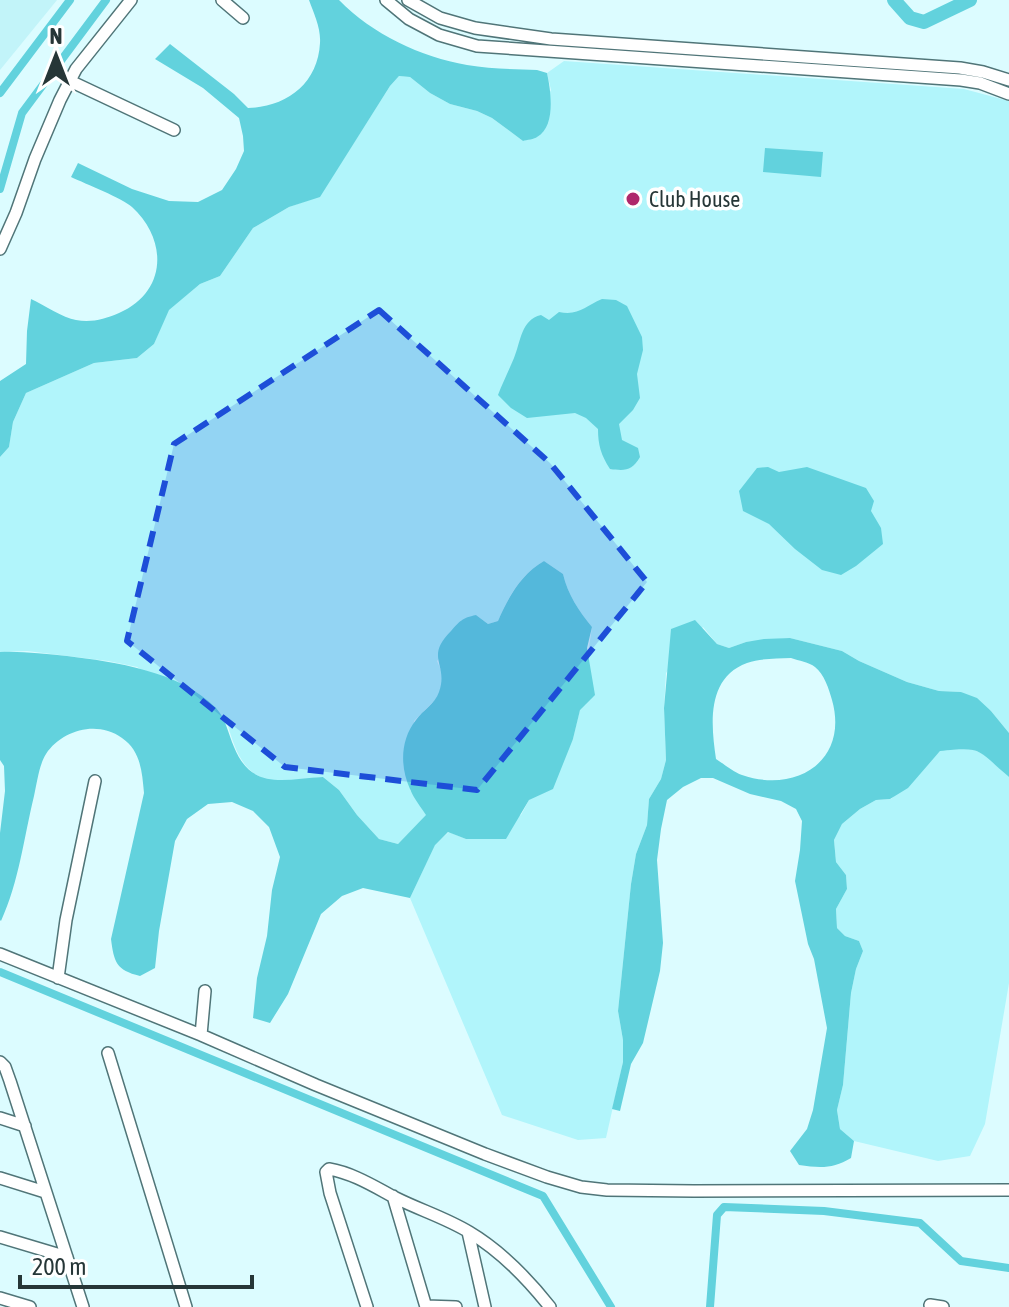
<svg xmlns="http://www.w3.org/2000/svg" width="1009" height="1307" font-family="'Asap Condensed',sans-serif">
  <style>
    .built { fill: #c2f4f9 }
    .green { fill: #b1f5fb }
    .water { fill: #62d2dd; fill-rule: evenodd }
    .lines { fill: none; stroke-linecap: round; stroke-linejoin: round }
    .canal { stroke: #62d2dd; stroke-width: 8 }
    .river { stroke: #62d2dd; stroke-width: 14 }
    .minor-casing { stroke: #507578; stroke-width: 14 }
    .minor { stroke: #fff; stroke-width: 11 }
    .marked { fill: #1d4ed8; fill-opacity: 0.2; stroke: #1d4ed8; stroke-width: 6; stroke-dasharray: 16 10; stroke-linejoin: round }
    .poi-dot { fill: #af286c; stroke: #fff; stroke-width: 3 }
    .labels { text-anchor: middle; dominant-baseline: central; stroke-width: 7; stroke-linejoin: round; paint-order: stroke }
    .poi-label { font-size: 22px; fill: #263637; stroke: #fff; text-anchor: start }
  </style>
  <rect width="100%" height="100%" fill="#dcfcff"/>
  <path class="built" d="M0 0H57L0 70Z"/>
  <path class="green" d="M564 61 964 89 1009 101V733L991 711 961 692 939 691 907 682 859 661 842 651 790 638 746 642 729 648 717 644 703 627 666 673 664 708 666 760 661 779 649 799 647 825 636 854 631 884 618 1011 623 1040V1062L606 1138 578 1140 502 1115 410 898 435 844 449 832 466 839 521 815 529 800 573 739 580 709 592 627C579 611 568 595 563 574L544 561C521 574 508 597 498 621L488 624 476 615 437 661 444 677 438 697 414 721 410 790 427 815 398 844 379 839 357 815 339 790 323 777C310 778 298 781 285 781 248 783 237 757 228 726L137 667 108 661 27 651 0 652V457L9 447 13 422 26 393 94 363 137 358 154 344 168 310 200 284 220 276 253 228 289 207 320 196 390 86 399 76 410 77 430 93 450 104 477 111 492 118 523 141 551 90 547 73Z
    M966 748C989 753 992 762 1009 777V983L985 1124 970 1156 938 1161 854 1141 840 1129 837 1110 843 1085 851 993 856 969 863 951 859 941 845 936 837 928 836 909 847 889 846 875 836 862 834 840 842 824 860 809 876 800 891 799 940 751Z"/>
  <path class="water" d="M309 0H339C372 34 421 57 467 65 490 69 514 69 537 70L547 73C551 91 556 127 537 137 535 139 526 140 523 141L492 118 477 111 450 104 430 93 410 77 399 76 390 86 320 197 289 207 253 228 220 276 200 284 169 310 154 344 137 358 94 363 26 393 13 422 9 447 0 457V381L26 364 27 331 31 299C44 305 63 318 76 320 91 323 105 319 119 313 166 293 169 241 132 207 122 198 86 184 71 177L78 163 132 189 169 201 198 202 222 190 236 169 244 151 243 136 239 118 203 88 155 59 170 44 234 94 248 108C286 107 318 84 320 43 321 28 314 14 309 0Z
    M765 148 823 152 821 177 763 172Z
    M602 299 616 300 627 306 642 337 643 350 637 374 640 398 633 410 619 424 622 440 638 448 640 457C632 471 625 471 610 469 601 455 598 445 598 429L586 418 575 413 527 418 511 408 498 395C503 382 509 370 514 358 521 341 521 320 541 315L549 320 559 312C579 316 585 306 602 299Z
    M768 467 779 472 807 467 866 488 874 501 871 511 881 528 883 544 856 566 841 575 822 570 795 549 769 524 743 511 739 491 757 468Z
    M544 561 563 574C568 595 579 611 592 627L587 648 595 695 580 710 573 739 553 789 529 800 506 839H466L448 832 435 845 410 898 363 888 342 896 321 914 288 994 270 1023 253 1018 257 978 267 936 272 890 280 857 269 827 253 811 232 802 208 804 187 819 175 841 159 931 155 968 140 976C116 970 114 962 111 939L144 793C142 772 141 751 122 738 97 720 62 730 46 754 39 765 37 783 34 796 24 837 19 882 1 921L0 920V833L5 791 4 766 0 760V652C23 651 44 654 67 656 115 662 180 671 216 708 226 719 228 733 234 747 252 791 284 779 323 777L339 790 357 815 379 839 398 844 426 815C421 807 414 799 410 789 400 767 400 740 416 720 423 710 435 704 439 692 449 664 424 658 451 631 460 621 462 618 476 615L488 624 498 621C508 598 521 574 544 561Z
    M695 620 717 644 729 648 746 642 764 639 790 638 842 651 859 661 907 682 939 691 961 692 977 698 991 711 1009 733V777C977 750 984 746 940 751L908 788 890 799 876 800 860 809 842 824 834 840 836 862 846 875 847 889 836 909 837 928 845 936 859 941 863 951 856 969 851 993 843 1085 837 1110 840 1129 854 1141 851 1158C833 1169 820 1168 799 1165L790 1151 807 1129 813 1110 827 1028 814 959 808 944 795 881 800 850 802 821 796 809 781 801 750 794 713 778H701L683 787 667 800 661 829 657 860 663 943 660 971 643 1043 631 1064 620 1111 612 1109 623 1062V1040L618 1011 631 884 636 854 647 825 649 799 661 779 666 760 664 708 671 629ZM791 658C799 661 809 662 815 667 824 674 829 689 832 700 849 760 797 794 742 775 733 772 724 764 716 759 711 725 706 678 747 663 761 658 776 659 791 658Z"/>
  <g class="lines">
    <path class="canal" d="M0 93 70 0
      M0 189 22 113 106 0
      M0 972 543 1196 611 1307
      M710 1307 717 1215 724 1207 824 1211 920 1223 961 1261 1009 1268"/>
    <path class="river" d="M894 0 910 18 924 22 970 0"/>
    <g class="minor-casing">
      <path id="minor" d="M222 0 243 18
        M386 0 409 19 439 35 477 46 961 80 980 83 1009 94
        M408 0 440 18 475 28 551 39 960 68 983 72 1009 80
        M70 81 174 130
        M0 249 16 213 35 159 60 100 76 69 131 0
        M0 954 201 1035 316 1085 485 1154 547 1177 581 1187 607 1190 694 1191 1009 1190
        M58 978 66 920 95 781
        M201 1035 205 991
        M108 1053 186 1307
        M0 1062 5 1067 10 1081 83 1307
        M0 1118 25 1126
        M0 1178 45 1192
        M393 1196 426 1307
        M468 1232 485 1307
        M0 1237 67 1257
        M0 1298 30 1307
        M930 1305 943 1307
        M426 1306 456 1307
        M367 1307 330 1193 326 1172 329 1169C353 1173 375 1187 396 1198 420 1210 446 1218 469 1232 501 1251 527 1278 550 1307"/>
    </g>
    <use href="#minor" class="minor"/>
  </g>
  <path class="marked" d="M379 310 550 463 647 582 477 790 285 767 127 641 174 444Z"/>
  <circle class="poi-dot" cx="633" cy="199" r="8"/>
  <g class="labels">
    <g class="poi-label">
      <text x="649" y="199">Club House</text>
    </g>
  </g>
  <g transform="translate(56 56)" stroke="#ffffff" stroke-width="6" paint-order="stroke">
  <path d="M0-6L14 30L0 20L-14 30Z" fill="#263637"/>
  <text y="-12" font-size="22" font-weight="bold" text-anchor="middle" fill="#263637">N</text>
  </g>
  <path d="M20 1275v12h232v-12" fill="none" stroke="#263637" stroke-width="4"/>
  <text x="32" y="1275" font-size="24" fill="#263637" stroke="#ffffff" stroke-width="6" paint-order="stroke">200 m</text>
</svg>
